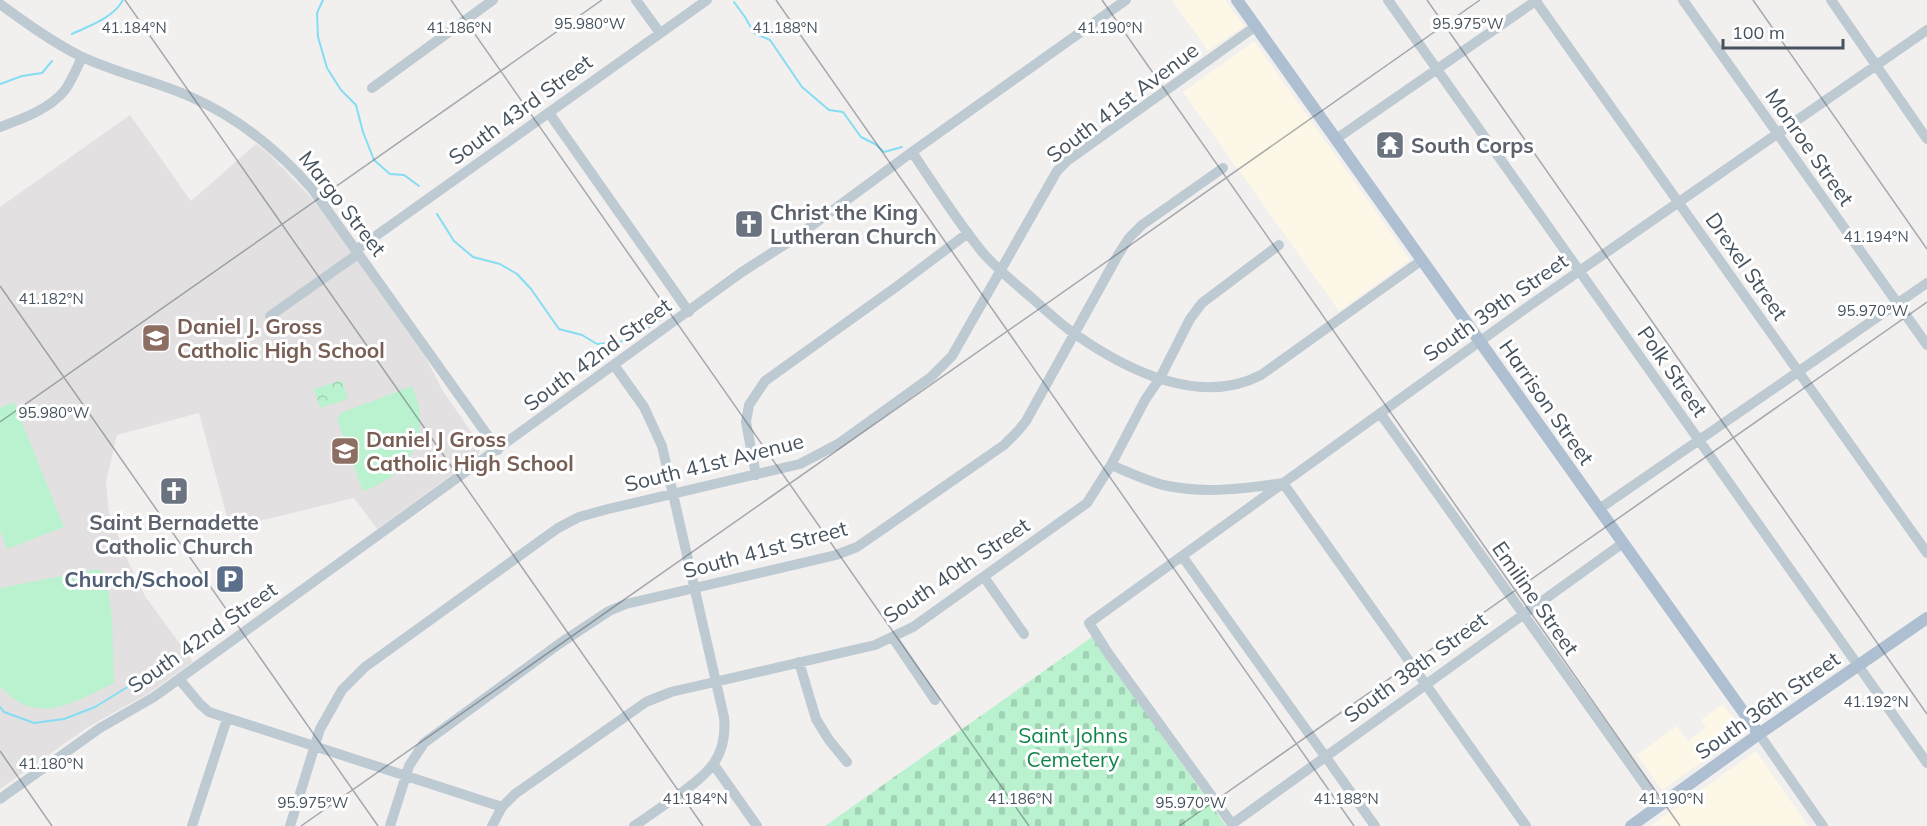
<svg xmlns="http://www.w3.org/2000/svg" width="1927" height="826" font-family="Mulish,sans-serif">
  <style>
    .commercial { fill: #fdf7e7 }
    .education { fill: #e3e0e1 }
    .cemetery { fill: url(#cemetery-stones) }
    .park { fill: url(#park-crowns) }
    .pitch { fill: #baf2cf }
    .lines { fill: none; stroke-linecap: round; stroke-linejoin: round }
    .stream { stroke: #84ddf2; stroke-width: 2 }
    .minor { stroke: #becad2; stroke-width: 10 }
    .major { stroke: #adbfd0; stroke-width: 12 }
    .ticks { fill: none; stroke: #46535e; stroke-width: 1.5; stroke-opacity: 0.45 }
    .labels { text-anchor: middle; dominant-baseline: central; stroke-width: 6; stroke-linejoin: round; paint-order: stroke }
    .street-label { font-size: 21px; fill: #46535e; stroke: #fff }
    .worship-label { font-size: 21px; font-weight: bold; fill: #5b616d; stroke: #fff; text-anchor: start }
    .education-label { font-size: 21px; font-weight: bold; fill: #785e54; stroke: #fff; text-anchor: start }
    .service-label { font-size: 21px; font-weight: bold; fill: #4e5e75; stroke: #fff; text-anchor: end }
    .park-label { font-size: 21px; fill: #108549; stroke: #fff }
    .ticks-label { font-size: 15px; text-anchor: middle; fill: #46535e; stroke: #fff; stroke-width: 6; stroke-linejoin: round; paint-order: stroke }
  </style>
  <defs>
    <pattern id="cemetery-stones" width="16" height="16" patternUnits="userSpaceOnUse" patternTransform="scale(1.5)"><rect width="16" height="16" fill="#baf2cf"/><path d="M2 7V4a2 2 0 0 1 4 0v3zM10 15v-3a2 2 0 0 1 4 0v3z" fill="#a1d1b4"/></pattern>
    <pattern id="park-crowns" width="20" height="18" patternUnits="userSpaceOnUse" patternTransform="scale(1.5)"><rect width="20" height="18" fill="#baf2cf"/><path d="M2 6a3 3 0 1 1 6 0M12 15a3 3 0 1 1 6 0" fill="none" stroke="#a1d1b4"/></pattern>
  </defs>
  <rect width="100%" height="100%" fill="#f2efef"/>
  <path class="commercial" d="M1172 0H1225L1244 26 1208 51Z
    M1254 41 1410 260 1339 311 1183 92Z
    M1723 704 1743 733 1662 790 1637 755 1677 726 1688 741 1706 728 1701 720Z
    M1756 751 1808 826H1650Z"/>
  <path class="education" d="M130 115 191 201 256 144 268 153 308 194 327 217 427 360 443 391 479 443 480 450 478 456 377 529 354 498 230 528 199 413 117 435 106 482 109 513 129 563 145 596 193 662 149 693 88 727 0 789V207Z"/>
  <path class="cemetery" d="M1092 637 1226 826H825Z"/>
  <path class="park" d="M342 380 348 399 320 408 314 389Z"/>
  <path class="pitch" d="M412 386C434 433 410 476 363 491L337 419 341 413Z
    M14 402 64 527 7 549 0 530V408Z
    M98 569 106 575 112 617 114 683C74 702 36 728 0 686V588Z"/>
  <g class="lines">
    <path class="stream" d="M323 0 317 13 318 37 327 68 341 90 356 105 363 132 374 160 390 174 404 175 419 186
      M734 2 745 17 754 33 770 40 802 87 829 110 843 112 861 137 875 144 884 152 902 147
      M72 34C91 25 113 18 123 0
      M0 84 22 76 42 73 52 61
      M437 214 454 241 473 257 500 264 517 274 531 289 559 329 582 335 597 344 620 342 638 335 662 318
      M0 707 4 712 34 723 64 719 95 707 152 672"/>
    <path class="minor" d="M636 0 660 33
      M1388 0 1927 763
      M1535 0 1927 553
      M1683 0 1927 345
      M1831 0 1927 139
      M0 4C26 23 51 41 80 56 116 73 155 81 191 97 239 118 279 151 313 190L498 450
      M372 88 493 0
      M549 113 689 312
      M0 127C22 119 50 109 65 90 72 80 77 68 82 57
      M1336 139 1537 0
      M912 152C935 186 957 221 983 253 998 270 1016 284 1033 299 1047 311 1060 324 1075 334 1126 370 1200 407 1261 375L1422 260
      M356 250 707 0
      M270 316 358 254
      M614 365 644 407 662 446 724 717C728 759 707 774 677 796 663 806 649 816 634 826
      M1380 413 1660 806
      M1111 465C1128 472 1145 480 1163 485 1203 494 1243 489 1283 483L1526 826
      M756 475 746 422 749 405 765 381 896 287 968 233
      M1599 509 1927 283
      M1623 543 1232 824 1108 653 1089 623 1529 306 1927 30
      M1182 556 1375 826
      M984 577 1024 634
      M893 638 935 700
      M799 662 816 719 829 740 847 762
      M179 679 200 704 209 712 502 807
      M1759 734 1823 826
      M714 765 757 826
      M0 799 100 728 154 697 742 272 795 238 912 152 1126 0
      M192 826 227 719
      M290 826 320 729 342 690 365 667 558 528 579 517 608 509 800 464 838 444 931 377 952 356 1057 171 1067 161 1256 26
      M390 826 409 766 424 743 559 644 609 611 626 604 836 555 857 547 1004 445 1018 431 1026 421 1118 255 1129 238 1142 225 1223 168
      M492 826 502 807 515 794 646 702 671 692 875 645 913 627 1087 503 1111 465 1145 400 1160 378 1190 319 1202 303 1279 245"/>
    <path class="major" d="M1237 0 1759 734
      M1631 826 1759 734 1927 618"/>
  </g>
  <path class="ticks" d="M125 0 703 826M451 0 1029 826M776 0 1354 826M1102 0 1680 826M1427 0 1927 714M1753 0 1927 249M0 286 378 826M0 422 602 0M0 751 52 826M301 826 1480 0M1179 826 1927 302"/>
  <defs>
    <g id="temple-square" transform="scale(1.5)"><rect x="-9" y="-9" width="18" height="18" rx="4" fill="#6b7280" stroke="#fff"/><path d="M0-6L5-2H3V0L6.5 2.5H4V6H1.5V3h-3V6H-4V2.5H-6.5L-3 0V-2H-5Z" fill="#fff"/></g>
    <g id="church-square" transform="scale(1.5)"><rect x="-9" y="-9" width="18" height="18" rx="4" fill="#6b7280" stroke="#fff"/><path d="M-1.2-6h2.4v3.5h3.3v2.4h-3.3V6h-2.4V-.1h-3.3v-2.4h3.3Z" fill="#fff"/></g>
    <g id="school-square" transform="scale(1.5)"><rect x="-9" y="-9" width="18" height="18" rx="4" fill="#8d6e63" stroke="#fff"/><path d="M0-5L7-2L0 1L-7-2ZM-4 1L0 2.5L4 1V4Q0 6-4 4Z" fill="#fff"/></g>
    <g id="parking-square" transform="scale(1.5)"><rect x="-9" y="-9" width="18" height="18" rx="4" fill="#5c6f8a" stroke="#fff"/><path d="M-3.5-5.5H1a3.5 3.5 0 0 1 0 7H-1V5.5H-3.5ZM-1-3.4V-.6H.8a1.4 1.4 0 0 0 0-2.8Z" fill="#fff"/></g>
  </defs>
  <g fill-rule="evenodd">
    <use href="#temple-square" x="1390" y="145"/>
    <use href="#church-square" x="749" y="224"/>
    <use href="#school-square" x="156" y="338"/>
    <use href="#school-square" x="345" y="451"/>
    <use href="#church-square" x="174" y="491"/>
    <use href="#parking-square" x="230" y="579"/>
  </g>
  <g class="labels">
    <g class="street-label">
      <text transform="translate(1122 102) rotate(-37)">South 41st Avenue</text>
      <text transform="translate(520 109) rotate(-36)">South 43rd Street</text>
      <text transform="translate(1810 147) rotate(55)">Monroe Street</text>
      <text transform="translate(343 203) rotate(52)">Margo Street</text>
      <text transform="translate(1747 266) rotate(55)">Drexel Street</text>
      <text transform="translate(1495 307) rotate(-35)">South 39th Street</text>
      <text transform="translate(597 354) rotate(-36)">South 42nd Street</text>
      <text transform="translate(1673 371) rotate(55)">Polk Street</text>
      <text transform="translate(1547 402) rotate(55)">Harrison Street</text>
      <text transform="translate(714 462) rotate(-14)">South 41st Avenue</text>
      <text transform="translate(765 549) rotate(-15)">South 41st Street</text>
      <text transform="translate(956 570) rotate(-34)">South 40th Street</text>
      <text transform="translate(1536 598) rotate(55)">Emiline Street</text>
      <text transform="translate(202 637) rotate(-35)">South 42nd Street</text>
      <text transform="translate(1415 667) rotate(-36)">South 38th Street</text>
      <text transform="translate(1767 705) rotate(-35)">South 36th Street</text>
    </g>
    <g class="worship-label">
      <text x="1411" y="145">South Corps</text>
      <text x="770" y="212">Christ the King<tspan x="770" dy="24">Lutheran Church</tspan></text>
      <text x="174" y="522" text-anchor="middle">Saint Bernadette<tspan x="174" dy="24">Catholic Church</tspan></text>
    </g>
    <g class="education-label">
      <text x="177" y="326">Daniel J. Gross<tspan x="177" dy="24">Catholic High School</tspan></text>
      <text x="366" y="439">Daniel J Gross<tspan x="366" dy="24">Catholic High School</tspan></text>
    </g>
    <g class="service-label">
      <text x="209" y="579">Church/School</text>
    </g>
    <g class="park-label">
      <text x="1073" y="735">Saint Johns<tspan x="1073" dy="24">Cemetery</tspan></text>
    </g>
  </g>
  <g class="ticks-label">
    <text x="1468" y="29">95.975°W</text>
    <text x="590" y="29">95.980°W</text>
    <text x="134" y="33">41.184°N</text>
    <text x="459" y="33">41.186°N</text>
    <text x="785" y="33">41.188°N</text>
    <text x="1110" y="33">41.190°N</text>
    <text x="1876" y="242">41.194°N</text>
    <text x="51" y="304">41.182°N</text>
    <text x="1873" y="316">95.970°W</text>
    <text x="54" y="418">95.980°W</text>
    <text x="1876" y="707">41.192°N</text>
    <text x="51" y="769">41.180°N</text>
    <text x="695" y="804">41.184°N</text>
    <text x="1020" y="804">41.186°N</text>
    <text x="1346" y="804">41.188°N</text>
    <text x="1671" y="804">41.190°N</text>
    <text x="313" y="808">95.975°W</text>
    <text x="1191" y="808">95.970°W</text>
  </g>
  <path d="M1723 39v9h120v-9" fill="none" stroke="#46535e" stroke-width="3"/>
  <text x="1732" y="39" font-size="18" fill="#46535e" stroke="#ffffff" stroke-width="4.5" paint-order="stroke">100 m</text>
</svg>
